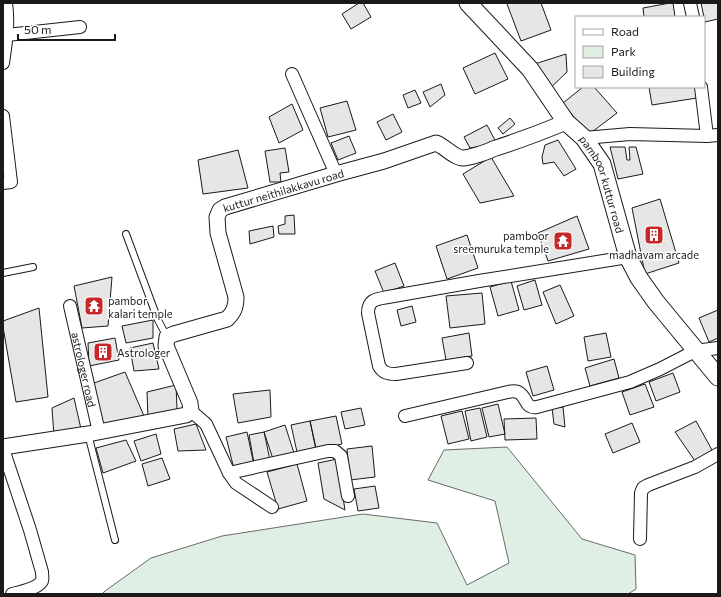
<svg xmlns="http://www.w3.org/2000/svg" width="721" height="597" font-family="Commissioner,sans-serif">
  <style>
    .green { fill: #e0efe3; stroke: #6a6a6a }
    .building { fill: #e6e6e6; stroke: #1a1a1a }
    .lines { fill: none; stroke-linecap: round; stroke-linejoin: round }
    .service-casing { stroke: #1a1a1a; stroke-width: 8 }
    .minor-casing { stroke: #1a1a1a; stroke-width: 14 }
    .tertiary-casing { stroke: #1a1a1a; stroke-width: 17 }
    .secondary-casing { stroke: #1a1a1a; stroke-width: 19 }
    .service { stroke: #fff; stroke-width: 6 }
    .minor { stroke: #fff; stroke-width: 12 }
    .tertiary { stroke: #fff; stroke-width: 15 }
    .secondary { stroke: #fff; stroke-width: 17 }
    .labels { text-anchor: middle; dominant-baseline: central; stroke-width: 3; stroke-linejoin: round; paint-order: stroke }
    .street-label { font-size: 11px; fill: #1a1a1a; stroke: #fff }
    .poi-label { font-size: 11px; fill: #1a1a1a; stroke: #fff; text-anchor: start }
  </style>
  <rect width="100%" height="100%" fill="#fff"/>
  <path class="green" d="M507 447 582 539 635 555 636 589 628 594H102L105 591 151 558 222 536 363 514 437 523 467 585 509 563 495 501 428 480 444 450Z"/>
  <path class="building" d="M359 3H363L371 17 351 29 342 14Z
    M509 3H541L551 30 521 41 507 4Z
    M670 3H673L675 17H644L643 8Z
    M701 3H718V19L705 22Z
    M495 53 508 79 475 94 463 68Z
    M566 54 567 72 544 94 522 68Z
    M441 84 445 95 430 107 423 92Z
    M583 87H594L617 113 588 135 563 103Z
    M649 87H696L697 98 652 105Z
    M415 90 421 103 408 108 403 95Z
    M347 101 356 130 328 137 320 108Z
    M292 104 303 130 279 143 269 117Z
    M393 114 402 132 386 140 377 122Z
    M510 118 515 124 503 134 498 128Z
    M487 125 497 144 470 148 464 137Z
    M349 136 356 153 338 160 331 143Z
    M558 140 576 169 564 176 554 162 543 164 542 157 545 145Z
    M610 147H625L627 160H630L629 147H636L643 174 618 179Z
    M285 148 289 172 280 173 281 182H270L265 151Z
    M238 150 248 188 203 194 198 160Z
    M491 157 514 196 480 203 463 174Z
    M660 199 679 263 645 274 632 208Z
    M294 215 295 234H279L278 226 285 224V216Z
    M577 216 589 249 548 261 538 233Z
    M273 226 274 237 250 244 249 231Z
    M467 235 478 268 447 279 436 246Z
    M395 263 404 286 384 293 375 271Z
    M112 277 108 326 82 328 74 286Z
    M535 280 542 305 524 310 517 286Z
    M511 281 519 310 498 316 490 287Z
    M560 285 574 316 556 324 543 292Z
    M482 293 485 324 450 328 446 296Z
    M412 306 416 322 401 326 397 310Z
    M39 308 48 397 16 402 3 327V321Z
    M718 310V338L709 342 699 318Z
    M153 320V338L126 343 122 326Z
    M469 333 472 356 446 360 442 338Z
    M606 333 611 357 588 361 584 337Z
    M115 338 119 360 89 366 88 343Z
    M153 343 159 369 134 371 130 348Z
    M614 359 619 378 590 386 585 368Z
    M547 366 554 390 533 396 526 372Z
    M125 372 144 416 102 426 94 383Z
    M673 373 680 392 656 401 649 382Z
    M645 384 654 407 630 415 622 392Z
    M176 385 177 409 148 418 147 392Z
    M270 390 271 417 238 423 233 394Z
    M74 398 81 429 54 436 52 408Z
    M498 404 505 434 489 437 482 408Z
    M563 407 565 427 554 424 552 408Z
    M361 408 365 425 345 429 341 412Z
    M480 408 487 437 471 441 465 411Z
    M462 411 469 439 448 444 441 416Z
    M336 416 342 444 316 450 310 421Z
    M536 418 537 439 505 440 504 419Z
    M310 421 316 448 297 452 291 425Z
    M696 421 712 450 695 461 675 432Z
    M632 423 640 442 613 453 605 434Z
    M196 424 206 450 178 451 174 429Z
    M285 425 294 453 273 459 264 432Z
    M247 432 254 465 234 469 226 437Z
    M264 432 270 460 254 463 249 435Z
    M156 434 161 454 141 461 134 441Z
    M126 440 136 461 103 473 96 448Z
    M372 446 375 477 350 480 347 449Z
    M162 458 170 479 148 486 142 464Z
    M337 459 345 510 324 499 318 463Z
    M297 464 307 501 278 509 267 472Z
    M375 486 379 508 358 511 354 489Z"/>
  <g class="lines">
    <g class="service-casing">
      <path id="service" d="M126 234 158 320 167 337
        M3 273 33 267
        M88 434 115 540"/>
    </g>
    <g class="minor-casing">
      <g id="minor">
        <path d="M690 3 693 17"/>
        <path d="M7 35 80 27"/>
        <path d="M3 63C6 43 9 24 6 3"/>
        <path d="M292 74 336 174"/>
        <path d="M701 87 707 136"/>
        <path d="M3 116 11 182 3 183"/>
        <path d="M584 138 630 134 707 136 718 135"/>
        <path id="s1" d="M70 306 99 432"/>
        <path d="M467 363 396 374C388 374 383 373 379 366L368 313C368 299 377 299 388 297L479 281 628 257"/>
        <path d="M191 411 206 424 229 473 236 483 272 507"/>
        <path d="M405 416 508 392C512 391 515 391 518 392 528 397 524 409 537 407L630 382 660 369 695 351 718 348"/>
        <path d="M3 449 30 530 42 572C42 575 43 579 42 581 37 589 20 592 12 594"/>
        <path d="M229 473 328 451H335L341 456 348 496"/>
        <path d="M640 539 641 493 643 488 648 485 695 467 718 454"/>
      </g>
    </g>
    <g class="tertiary-casing">
      <g id="tertiary">
        <path id="s2" d="M3 447 88 434 186 415 191 411 190 403 166 346 167 337 174 334 227 319C234 312 236 307 236 297L218 233 217 217 220 210 225 207 336 174 384 161 436 143C444 146 455 158 463 158 469 158 487 152 493 149 518 141 542 132 566 122"/>
      </g>
    </g>
    <g class="secondary-casing">
      <g id="secondary">
        <path id="s3" d="M468 3 530 69 566 122 584 138 602 164 628 257 639 278 656 302 718 377"/>
      </g>
    </g>
    <use href="#service" class="service"/>
    <use href="#minor" class="minor"/>
    <use href="#tertiary" class="tertiary"/>
    <use href="#secondary" class="secondary"/>
  </g>
  <defs>
    <g id="building-square" transform="scale(1)"><rect x="-9" y="-9" width="18" height="18" rx="4" fill="#c62828" stroke="#fff"/><path d="M-4-6H4V6H1V3H-1V6H-4ZM-2.5-4.3h1.7v1.8h-1.7ZM.8-4.3h1.7v1.8H.8ZM-2.5-1h1.7V.8h-1.7ZM.8-1h1.7V.8H.8Z" fill="#fff"/></g>
    <g id="temple-square" transform="scale(1)"><rect x="-9" y="-9" width="18" height="18" rx="4" fill="#c62828" stroke="#fff"/><path d="M0-6L5-2H3V0L6.5 2.5H4V6H1.5V3h-3V6H-4V2.5H-6.5L-3 0V-2H-5Z" fill="#fff"/></g>
  </defs>
  <g fill-rule="evenodd">
    <use href="#building-square" x="654" y="235"/>
    <use href="#temple-square" x="563" y="241"/>
    <use href="#temple-square" x="94" y="306"/>
    <use href="#building-square" x="103" y="352"/>
  </g>
  <g class="labels">
    <g class="street-label">
      <text stroke="none"><textPath href="#s3" startOffset="229">pamboor kuttur road</textPath></text>
      <text stroke="none"><textPath href="#s2" startOffset="515">kuttur neithilakkavu road</textPath></text>
      <text stroke="none"><textPath href="#s1" startOffset="65">astrologer road</textPath></text>
    </g>
    <g class="poi-label">
      <text x="549" y="235" text-anchor="end">pamboor<tspan x="549" dy="13">sreemuruka temple</tspan></text>
      <text x="654" y="254" text-anchor="middle">madhavam arcade</text>
      <text x="108" y="300">pambor<tspan x="108" dy="13">kalari temple</tspan></text>
      <text x="117" y="352">Astrologer</text>
    </g>
  </g>
  <rect width="721" height="597" fill="none" stroke="#1a1a1a" stroke-width="8"/>
  <rect x="575" y="16" width="130" height="72" fill="#ffffff" stroke="#a3a3a3"/>
  <rect x="583" y="29" width="20" height="6" fill="#ffffff" stroke="#a3a3a3"/>
  <text x="611" y="36" font-size="12" fill="#1a1a1a">Road</text>
  <rect x="583" y="46" width="20" height="12" fill="#e0efe3" stroke="#a3a3a3"/>
  <text x="611" y="56" font-size="12" fill="#1a1a1a">Park</text>
  <rect x="583" y="66" width="20" height="12" fill="#e6e6e6" stroke="#a3a3a3"/>
  <text x="611" y="76" font-size="12" fill="#1a1a1a">Building</text>
  <path d="M18 34v6h97v-6" fill="none" stroke="#1a1a1a" stroke-width="2"/>
  <text x="24" y="34" font-size="12" fill="#1a1a1a" stroke="#ffffff" stroke-width="3" paint-order="stroke">50 m</text>
</svg>
